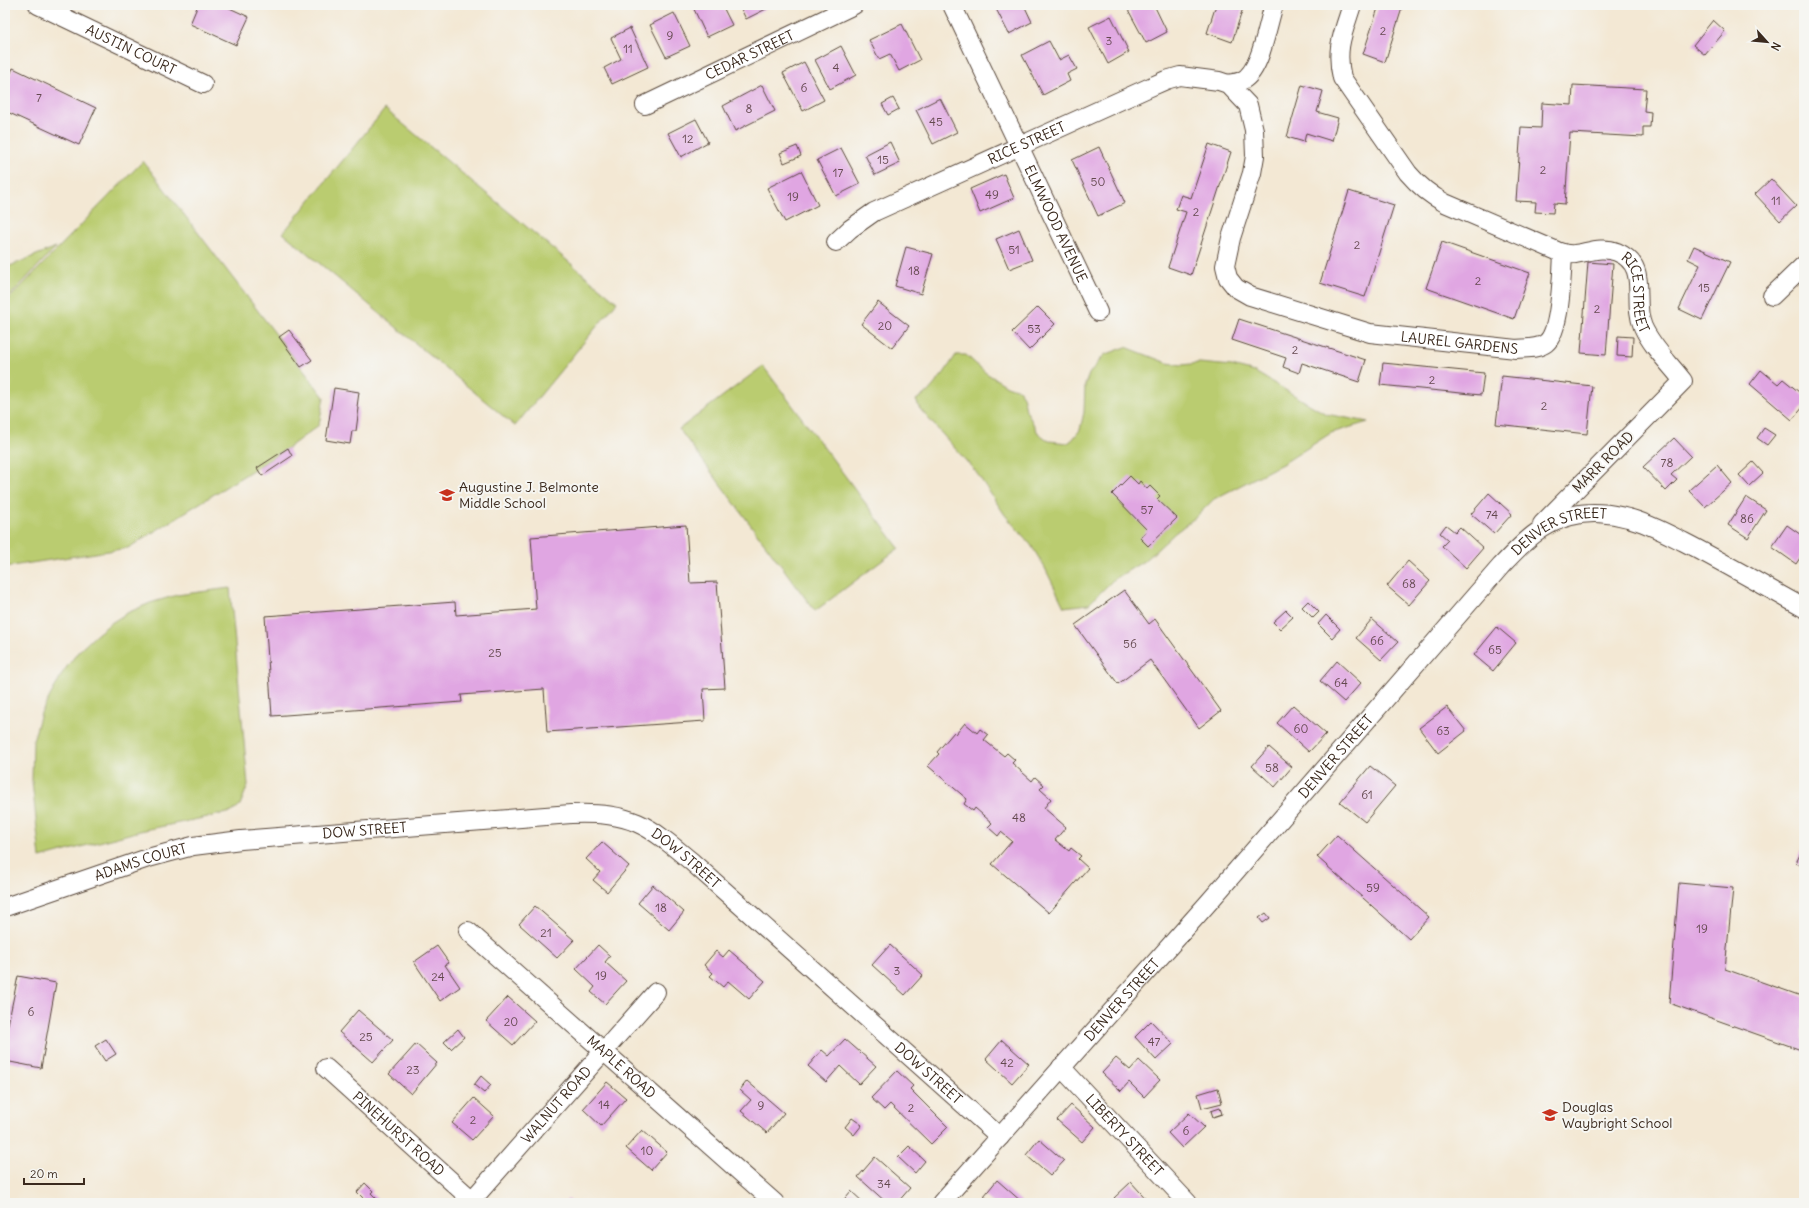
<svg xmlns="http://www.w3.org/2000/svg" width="1809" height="1208" font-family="Delius,sans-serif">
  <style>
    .green { fill: #bacc6f; stroke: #7a7b46 }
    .building { fill: #e0a6e2 }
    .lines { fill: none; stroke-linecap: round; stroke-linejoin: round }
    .street-casing { stroke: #574639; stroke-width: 20 }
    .street { stroke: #fff; stroke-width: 18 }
    .labels { text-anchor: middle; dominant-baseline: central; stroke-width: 4; stroke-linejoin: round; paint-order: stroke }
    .number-label { font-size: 12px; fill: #64494f }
    .street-label { font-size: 14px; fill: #3b2a1e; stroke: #f6f6f2 }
    .poi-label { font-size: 14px; fill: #3b2a1e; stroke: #f6f6f2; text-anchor: start }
  </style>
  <rect width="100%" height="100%" fill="#f6f6f2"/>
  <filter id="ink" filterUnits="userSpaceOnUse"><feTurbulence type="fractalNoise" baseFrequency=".025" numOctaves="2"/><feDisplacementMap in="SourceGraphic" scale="8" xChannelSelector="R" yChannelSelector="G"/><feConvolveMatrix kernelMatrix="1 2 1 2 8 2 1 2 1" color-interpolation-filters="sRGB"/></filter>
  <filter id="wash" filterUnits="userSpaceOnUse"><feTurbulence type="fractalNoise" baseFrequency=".012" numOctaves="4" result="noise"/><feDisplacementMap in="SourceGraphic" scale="16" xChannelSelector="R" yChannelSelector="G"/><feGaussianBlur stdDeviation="0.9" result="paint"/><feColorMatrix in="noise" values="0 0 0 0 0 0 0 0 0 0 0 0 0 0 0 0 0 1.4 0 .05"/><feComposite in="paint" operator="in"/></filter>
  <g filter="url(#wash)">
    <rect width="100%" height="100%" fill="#f3e8d4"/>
    <path class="green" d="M385 109 617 302 515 426 283 233Z
      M143 161 324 397 319 425 288 448 128 548 5 567V303Z
      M56 247 5 301V268Z
      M1126 347 1167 363 1182 365 1199 363 1232 366 1255 372 1326 414 1368 422 1331 433 1284 463 1214 499 1196 517 1175 533 1147 559 1113 580 1089 604 1064 607 1045 568 1031 545 1005 515 976 472 920 409 916 400 928 392 944 373 956 355H966L986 373 1007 386 1019 390 1023 396 1026 410 1038 433 1049 441 1068 443 1073 439 1080 430 1084 412 1085 385 1089 374 1104 355Z
      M763 366 899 548 815 611 679 429Z
      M230 588 248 785 240 805 232 812 140 831 40 858 32 781 33 741 41 713 63 672 78 652 96 635 111 623 127 613 150 603 177 595Z"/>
    <g id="blocks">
      <path class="building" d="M198 5H223L249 17 236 45 190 24Z
        M692 5H722L732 25 707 37Z
        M739 5H771L772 6 746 19Z
        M994 5H1024L1032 22 1009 34Z
        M1154 5 1167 32 1146 43 1126 6Z
        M1216 5H1244L1232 42 1207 33Z
        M1379 5H1403L1385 62 1363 54Z
        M674 13 690 46 666 57 650 25Z
        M1111 16 1129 52 1108 64 1089 27Z
        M1713 20 1725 31 1705 55 1693 45Z
        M902 24 920 60 899 71 890 54 879 59 869 40Z
        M630 28 648 67 612 84 604 68 621 59 611 38Z
        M1049 41 1059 60 1069 55 1077 69 1067 74 1070 81 1043 95 1022 55Z
        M841 46 856 75 830 89 815 60Z
        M804 62 824 100 803 111 783 73Z
        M13 68 96 108 79 145 5 111V86Z
        M762 85 775 111 735 131 723 106Z
        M1302 85 1323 91 1317 112 1338 118 1332 141 1306 133 1304 142 1287 137Z
        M1573 85 1646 89 1644 111 1651 112 1650 127H1643V137L1570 133 1565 204 1554 203 1553 213 1535 212 1536 202 1516 201 1521 127 1541 128 1542 103 1572 105Z
        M893 98 899 109 888 115 882 104Z
        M940 98 957 132 933 144 916 110Z
        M696 119 708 142 681 157 668 133Z
        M890 142 900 163 875 175 865 155Z
        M1209 144 1231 152 1191 275 1168 267 1186 212 1176 209 1181 195 1191 198Z
        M797 146 801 156 784 163 780 153Z
        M1099 147 1125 203 1098 216 1072 160Z
        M841 148 860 184 836 196 817 160Z
        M801 171 818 205 785 222 767 188Z
        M1004 174 1014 198 980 213 970 189Z
        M1771 179 1796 206 1780 221 1755 194Z
        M1349 191 1394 205 1365 297 1320 283Z
        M1019 229 1032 260 1009 269 996 239Z
        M1442 242 1530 273 1514 319 1426 288Z
        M1694 246 1730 262 1702 320 1679 309 1700 265 1688 259Z
        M906 247 933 254 921 294 895 286Z
        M1588 262 1613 264 1606 355 1581 353Z
        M878 302 909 326 892 348 861 324Z
        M1038 307 1055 324 1029 350 1012 332Z
        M1239 319 1366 360 1359 382 1302 363 1299 373 1283 367 1286 358 1232 340Z
        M289 330 312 360 301 367 279 337Z
        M1618 336 1633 337 1632 357 1617 356Z
        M1383 363 1484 373 1481 395 1380 385Z
        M1761 370 1778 384 1783 379 1804 396V406L1792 420 1750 384Z
        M1502 376 1592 386 1587 434 1496 424Z
        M334 388 359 392 357 407 359 408 356 431H352L350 444 326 440Z
        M1764 428 1775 435 1767 445 1757 438Z
        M1674 438 1691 456 1671 475 1677 480 1666 491 1643 467Z
        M288 448 292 456 262 476 257 468Z
        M1753 462 1763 473 1749 486 1739 475Z
        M1717 465 1732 483 1705 507 1689 490Z
        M1130 476 1138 484 1140 481 1147 489 1150 486 1160 496 1157 499 1177 518 1148 546 1140 538 1147 530 1112 494Z
        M1489 493 1512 514 1494 534 1471 514Z
        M1746 497 1766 510 1748 538 1728 525Z
        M686 525 690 583 717 582 725 688 703 689 705 721 547 732 544 689 461 695 462 702 272 716 265 616 455 602 456 615 536 609 531 537Z
        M1446 525 1455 532 1460 527 1483 548 1466 568 1442 546 1448 540 1440 533Z
        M1787 525 1804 537V552L1796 564 1772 547Z
        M1408 561 1430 581 1409 605 1387 586Z
        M1124 590 1149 624 1155 619 1221 711 1199 728 1150 660 1118 684 1075 625Z
        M1308 601 1319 612 1313 618 1302 607Z
        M1286 610 1293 617 1280 629 1273 622Z
        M1326 615 1340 629 1332 638 1318 624Z
        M1372 619 1398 642 1381 660 1356 638Z
        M1497 627 1516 643 1493 671 1474 655Z
        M1337 661 1361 683 1344 702 1320 681Z
        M1293 705 1326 734 1309 752 1277 723Z
        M1447 707 1466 731 1438 753 1419 728Z
        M965 723 977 733 980 729 988 735 984 740 1004 756 1007 753 1015 760 1012 763 1032 781 1035 777 1044 785 1040 789 1051 799 1044 808 1066 827 1055 840 1069 851 1071 848 1081 856 1078 859 1088 868 1049 913 992 864 1012 841 1001 832 998 836 988 827 992 823 975 808 973 811 964 804 967 799 928 766 939 754 937 752 954 732 956 734Z
        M1269 747 1292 767 1275 787 1252 766Z
        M1370 766 1395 786 1365 822 1340 802Z
        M1337 835 1429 917 1409 939 1317 857Z
        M602 842 629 866 607 892 593 880 600 872 586 859Z
        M1804 846V867L1796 863Z
        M1679 883 1733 888 1725 969 1804 997V1051L1669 1003Z
        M653 885 684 912 669 930 638 903Z
        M535 906 574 940 557 958 519 924Z
        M1266 913 1270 918 1263 923 1259 918Z
        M598 945 610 956 605 962 626 981 605 1004 591 992 595 987 576 969Z
        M890 945 923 975 905 995 872 965Z
        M437 946 449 963 445 965 460 987 440 1001 414 962Z
        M729 950 765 981 749 999 728 981 723 987 710 976 713 973 704 965 716 951 723 957Z
        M18 976 56 983 41 1068 5 1061V1039Z
        M508 997 535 1021 513 1045 486 1021Z
        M358 1010 393 1040 373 1062 339 1032Z
        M1151 1021 1173 1044 1156 1060 1135 1037Z
        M458 1029 464 1037 451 1049 444 1042Z
        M106 1039 116 1054 105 1061 95 1046Z
        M845 1039 876 1066 859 1084 840 1066 826 1082 808 1066 822 1050 829 1056Z
        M1002 1040 1029 1064 1012 1083 986 1059Z
        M416 1044 437 1063 411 1094 389 1074Z
        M1116 1058 1130 1070 1139 1060 1160 1080 1144 1097 1129 1082 1121 1091 1102 1073Z
        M897 1071 913 1086 910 1089 948 1127 931 1144 890 1104 884 1110 871 1098Z
        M481 1076 491 1085 484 1093 474 1085Z
        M747 1081 784 1113 767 1133 741 1111 751 1100 740 1090Z
        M607 1082 626 1098 601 1126 583 1109Z
        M1218 1088 1222 1103 1202 1108 1198 1094Z
        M474 1098 494 1116 472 1140 452 1123Z
        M1071 1105 1095 1127 1082 1142 1057 1120Z
        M1220 1108 1222 1114 1213 1117 1211 1111Z
        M1189 1113 1204 1127 1182 1148 1168 1133Z
        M852 1118 862 1125 854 1135 845 1127Z
        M642 1130 667 1152 651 1170 626 1148Z
        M1039 1139 1064 1161 1050 1176 1026 1155Z
        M909 1146 925 1161 915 1173 898 1157Z
        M875 1157 910 1188 897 1203H887L858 1177Z
        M997 1180 1022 1202 1021 1203H992L984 1196Z
        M1131 1182 1150 1203H1118L1114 1198Z
        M365 1183 373 1191 371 1193 378 1200 375 1203H368L357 1192Z
        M851 1191 864 1203H841Z
        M568 1199 573 1203H564Z"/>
    </g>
  </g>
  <g filter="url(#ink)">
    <use href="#blocks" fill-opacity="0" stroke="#574639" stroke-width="1"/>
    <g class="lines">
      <g class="street-casing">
        <g id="street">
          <path id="s1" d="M38 5 203 84"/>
          <path id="s2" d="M952 5 1098 312"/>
          <path id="s3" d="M1352 5C1343 33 1335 49 1342 78L1408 173C1419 186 1430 195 1445 203L1557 251C1562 253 1569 255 1575 254 1589 252 1602 246 1617 252 1651 266 1631 300 1643 327 1652 347 1670 364 1683 381L1542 524"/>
          <path d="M1228 84C1232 83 1237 83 1241 81 1261 73 1267 25 1274 5"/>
          <path id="s4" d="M645 105 854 5"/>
          <path id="s5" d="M836 242 850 229 874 212 1148 88 1166 80 1180 76 1219 81 1228 84 1248 105 1254 130 1255 156 1252 173 1231 238 1225 266 1228 278 1236 288 1250 296 1370 333 1516 349C1527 348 1538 349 1546 343 1561 331 1562 272 1563 253"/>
          <path d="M1772 296 1804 265"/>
          <path id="s6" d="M5 907 148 858 193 846 241 840 571 814C632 812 647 824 692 862L1000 1137"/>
          <path id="s7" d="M468 931 775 1203"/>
          <path id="s8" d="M1061 1067 1188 1203"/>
          <path id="s9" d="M326 1068 472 1200 656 992"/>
          <path id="s10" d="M941 1203 1209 902 1501 566C1521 545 1541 523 1571 516 1589 511 1611 513 1628 518 1648 523 1666 533 1684 542 1725 563 1764 586 1804 608"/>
        </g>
      </g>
      <use href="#street" class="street"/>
    </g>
  </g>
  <defs>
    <g id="school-bare" transform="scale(1.2)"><path d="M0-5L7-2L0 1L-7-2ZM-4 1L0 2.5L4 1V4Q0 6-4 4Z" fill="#c8321e" stroke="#f6f6f2" stroke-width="2.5" paint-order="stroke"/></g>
  </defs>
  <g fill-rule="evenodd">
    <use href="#school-bare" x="447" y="495"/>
    <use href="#school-bare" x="1550" y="1115"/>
  </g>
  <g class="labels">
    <g class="number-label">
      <text x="1383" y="30">2</text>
      <text x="670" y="35">9</text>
      <text x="1109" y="40">3</text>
      <text x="628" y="48">11</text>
      <text x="836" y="67">4</text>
      <text x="804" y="87">6</text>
      <text x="39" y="97">7</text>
      <text x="749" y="108">8</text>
      <text x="936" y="121">45</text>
      <text x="688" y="138">12</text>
      <text x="883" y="159">15</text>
      <text x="1543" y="169">2</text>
      <text x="838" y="172">17</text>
      <text x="1098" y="181">50</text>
      <text x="992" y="194">49</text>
      <text x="793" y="196">19</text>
      <text x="1776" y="200">11</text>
      <text x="1196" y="211">2</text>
      <text x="1357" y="244">2</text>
      <text x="1014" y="249">51</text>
      <text x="914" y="270">18</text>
      <text x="1478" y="280">2</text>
      <text x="1704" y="287">15</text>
      <text x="1597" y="308">2</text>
      <text x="885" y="325">20</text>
      <text x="1034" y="328">53</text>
      <text x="1295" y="349">2</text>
      <text x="1432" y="379">2</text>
      <text x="1544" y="405">2</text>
      <text x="1667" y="462">78</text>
      <text x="1147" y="509">57</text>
      <text x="1492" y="514">74</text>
      <text x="1747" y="518">86</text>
      <text x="1409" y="583">68</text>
      <text x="1377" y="640">66</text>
      <text x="1130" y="643">56</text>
      <text x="1495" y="649">65</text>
      <text x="495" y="652">25</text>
      <text x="1341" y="682">64</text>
      <text x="1301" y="728">60</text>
      <text x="1443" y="730">63</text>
      <text x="1272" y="767">58</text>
      <text x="1367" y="794">61</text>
      <text x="1019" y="817">48</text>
      <text x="1373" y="887">59</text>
      <text x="661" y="907">18</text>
      <text x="1702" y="928">19</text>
      <text x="546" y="932">21</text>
      <text x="897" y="970">3</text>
      <text x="601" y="975">19</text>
      <text x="438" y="976">24</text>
      <text x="31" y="1011">6</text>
      <text x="511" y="1021">20</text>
      <text x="366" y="1036">25</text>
      <text x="1154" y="1041">47</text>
      <text x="1007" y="1062">42</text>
      <text x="413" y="1069">23</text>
      <text x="604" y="1104">14</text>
      <text x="761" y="1105">9</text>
      <text x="911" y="1107">2</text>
      <text x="473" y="1119">2</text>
      <text x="1186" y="1130">6</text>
      <text x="647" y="1150">10</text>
      <text x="884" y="1183">34</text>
    </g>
    <g class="street-label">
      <text stroke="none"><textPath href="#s1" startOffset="103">AUSTIN COURT</textPath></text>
      <text stroke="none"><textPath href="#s4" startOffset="116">CEDAR STREET</textPath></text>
      <text stroke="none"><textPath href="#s5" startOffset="216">RICE STREET</textPath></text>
      <text stroke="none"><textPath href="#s2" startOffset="242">ELMWOOD AVENUE</textPath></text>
      <text stroke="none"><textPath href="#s3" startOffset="470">RICE STREET</textPath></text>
      <text stroke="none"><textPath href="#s5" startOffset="884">LAUREL GARDENS</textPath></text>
      <text transform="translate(1603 462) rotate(-45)">MARR ROAD</text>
      <text stroke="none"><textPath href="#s10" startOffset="919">DENVER STREET</textPath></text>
      <text stroke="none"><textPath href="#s10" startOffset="596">DENVER STREET</textPath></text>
      <text stroke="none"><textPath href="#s6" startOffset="370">DOW STREET</textPath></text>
      <text stroke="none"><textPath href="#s6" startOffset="705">DOW STREET</textPath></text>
      <text stroke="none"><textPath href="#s6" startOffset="143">ADAMS COURT</textPath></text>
      <text stroke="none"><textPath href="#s10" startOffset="272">DENVER STREET</textPath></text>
      <text stroke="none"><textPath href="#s7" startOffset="205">MAPLE ROAD</textPath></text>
      <text stroke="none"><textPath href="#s6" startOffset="1029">DOW STREET</textPath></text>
      <text stroke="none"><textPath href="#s9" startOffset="324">WALNUT ROAD</textPath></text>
      <text stroke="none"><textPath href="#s9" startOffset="98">PINEHURST ROAD</textPath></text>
      <text stroke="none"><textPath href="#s8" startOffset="93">LIBERTY STREET</textPath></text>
    </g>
    <g class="poi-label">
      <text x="459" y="487">Augustine J. Belmonte<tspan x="459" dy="16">Middle School</tspan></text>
      <text x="1562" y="1107">Douglas<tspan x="1562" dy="16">Waybright School</tspan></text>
    </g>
  </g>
  <rect width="1809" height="1208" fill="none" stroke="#f6f6f2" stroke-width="20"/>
  <g transform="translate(1767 42) rotate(117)" stroke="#f6f6f2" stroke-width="3" paint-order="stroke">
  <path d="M0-3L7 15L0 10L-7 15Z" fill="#3b2a1e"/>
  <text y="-6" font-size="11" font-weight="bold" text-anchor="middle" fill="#3b2a1e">N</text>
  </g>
  <path d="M24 1178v6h60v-6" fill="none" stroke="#3b2a1e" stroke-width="2"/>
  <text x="30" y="1178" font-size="12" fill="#3b2a1e" stroke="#f6f6f2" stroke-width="3" paint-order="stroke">20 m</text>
</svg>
